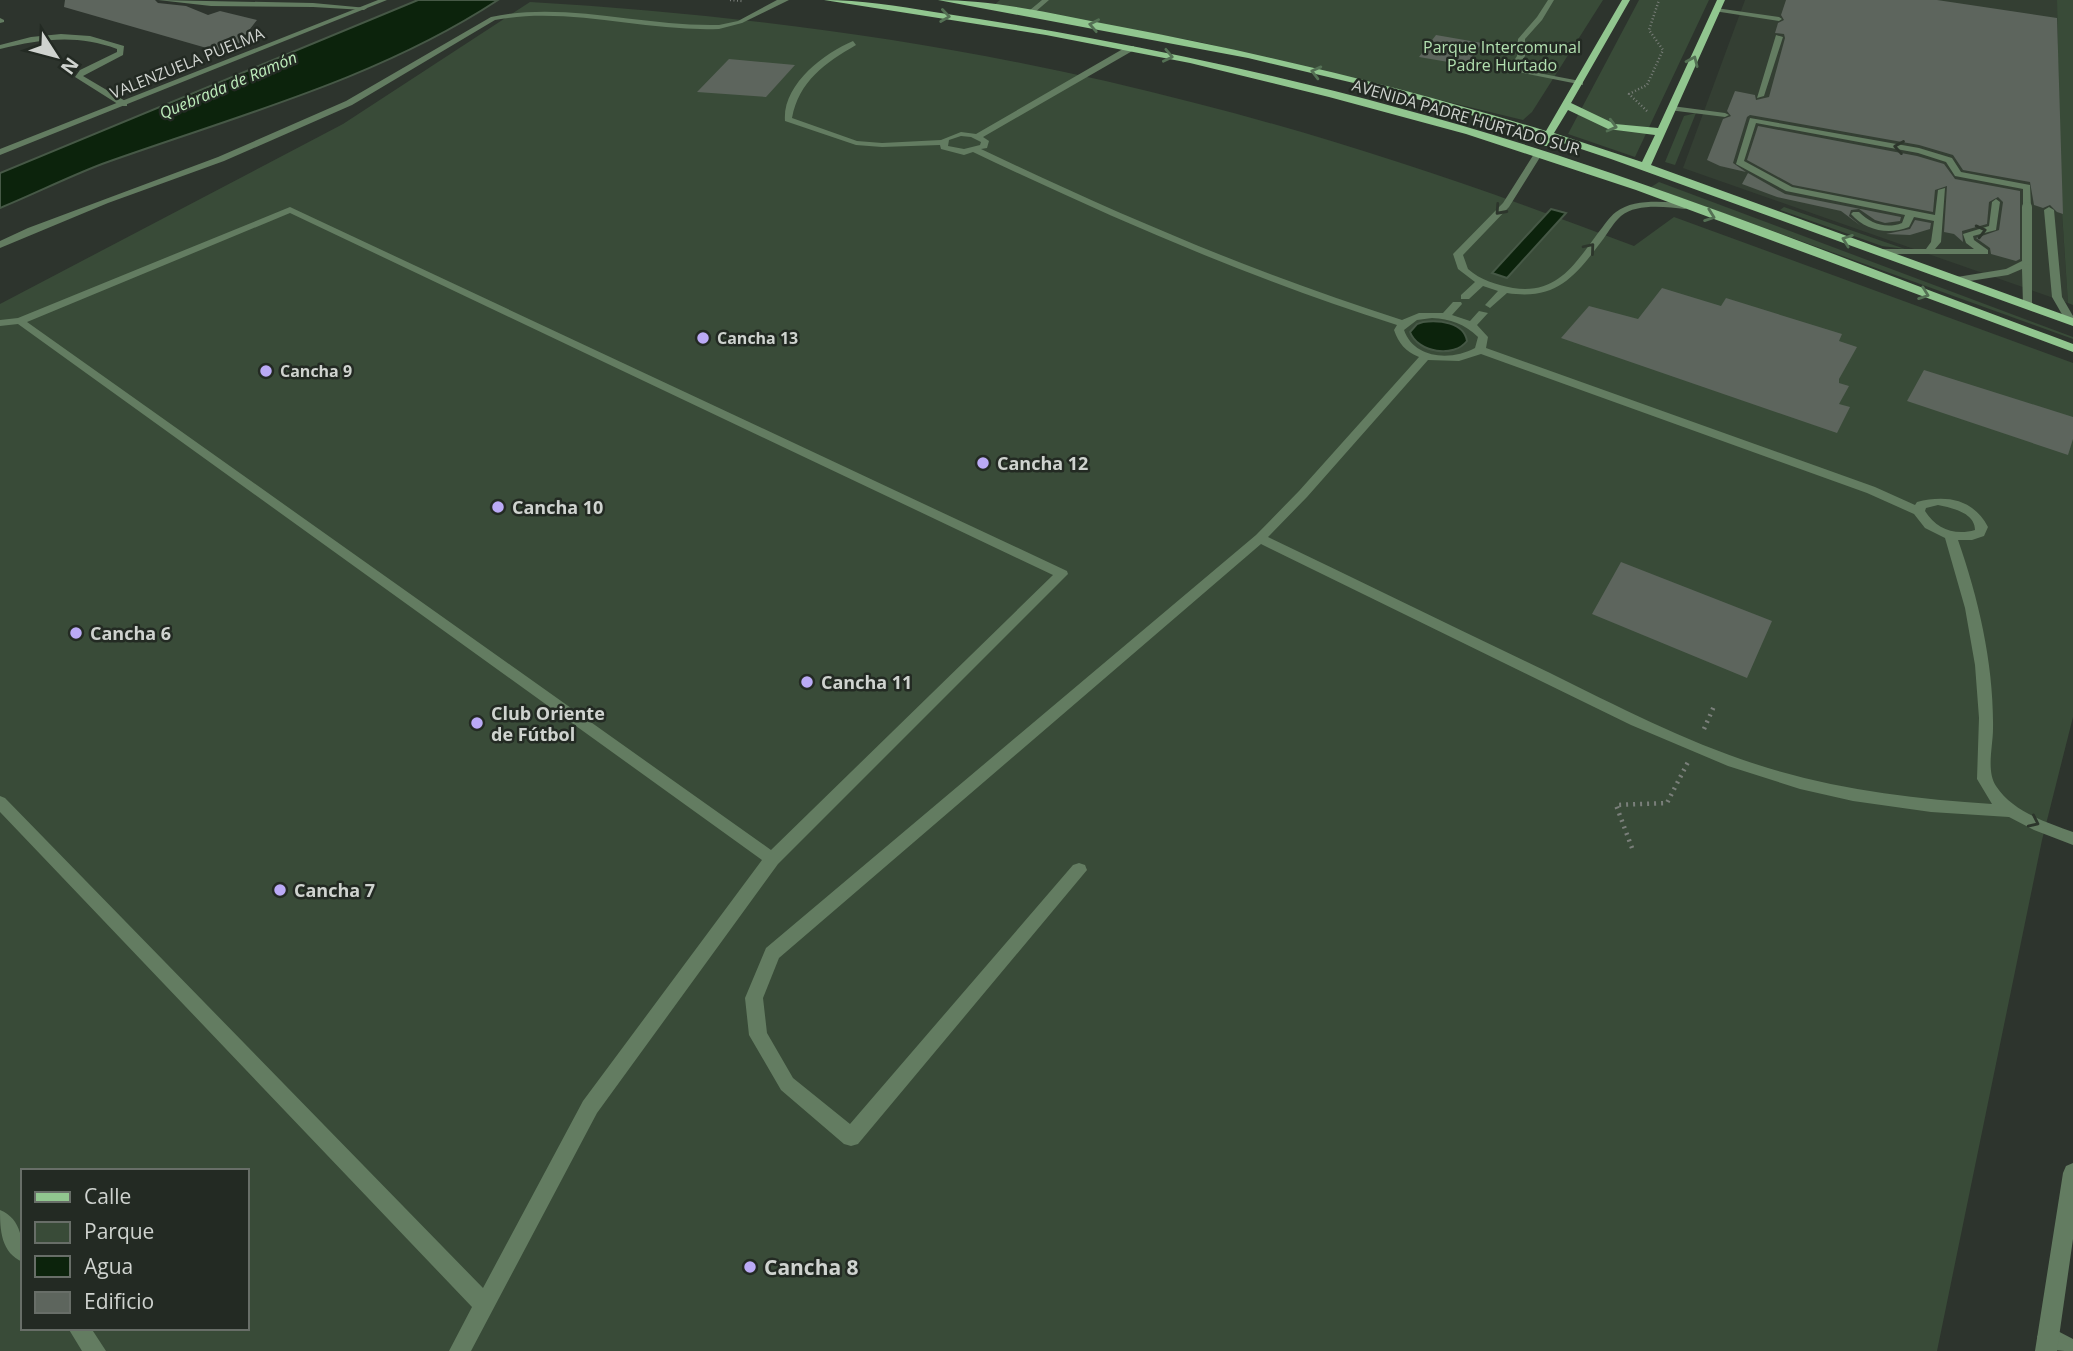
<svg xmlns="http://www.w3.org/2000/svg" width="2073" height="1351" font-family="'Open Sans',sans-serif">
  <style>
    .built { fill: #343f33 }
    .green { fill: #394b38; fill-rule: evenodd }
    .water { fill: #0c230c; stroke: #465846; stroke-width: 2 }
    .building { fill: #5d655d }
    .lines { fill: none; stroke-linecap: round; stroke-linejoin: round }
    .path-far1 { stroke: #7a7f7a; stroke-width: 2.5; stroke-dasharray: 1 2.5; stroke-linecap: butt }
    .path { stroke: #7a7f7a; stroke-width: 4.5; stroke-dasharray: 2 5; stroke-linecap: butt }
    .service { fill: #637c61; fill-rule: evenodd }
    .minor { fill: #637c61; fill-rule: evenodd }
    .tertiary { fill: #637c61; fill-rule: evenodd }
    .primary { fill: #91c68f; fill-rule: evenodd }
    .service-bridge { stroke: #637c61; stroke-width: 10 }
    .oneway { stroke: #547054 }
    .oneway2 { stroke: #2d362c }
    .poi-dot { fill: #bbaaf6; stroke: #232a23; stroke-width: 2.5 }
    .labels { text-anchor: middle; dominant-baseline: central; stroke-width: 5; stroke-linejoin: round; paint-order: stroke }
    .far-park-label { font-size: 16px; fill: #b2e0b0; stroke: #232a23 }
    .far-street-label { font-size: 16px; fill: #cfd3cf; stroke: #232a23 }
    .far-water-label { font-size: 16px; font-style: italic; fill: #beedbc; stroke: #232a23 }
    .far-poi-label { font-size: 16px; font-weight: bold; fill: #cfd3cf; stroke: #232a23; text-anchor: start }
    .poi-label { font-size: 18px; font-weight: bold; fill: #cfd3cf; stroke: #232a23; text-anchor: start }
    .near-poi-label { font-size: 21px; font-weight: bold; fill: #cfd3cf; stroke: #232a23; text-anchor: start }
  </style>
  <rect width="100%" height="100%" fill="#2d342d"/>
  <path class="built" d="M1745 0H2057L2060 182 2068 303 1683 168Z"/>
  <path class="green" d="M1000 0H1603L1532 112 1523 120 1200 42 994 5Z
    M1639 0H1709L1635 157 1568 134Z
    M2057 0H2073V305L2068 303 2060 182Z
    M530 2C755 15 977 46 1195 103 1345 141 1490 191 1634 246L1674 217 2073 363V717L2042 840 1937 1351H0V304L343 124ZM23 1171H247V1328H23Z
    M1696 113 1675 165 1665 162 1684 116Z
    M1659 182 2073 337V339L1651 187Z
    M1784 207 1905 249 1882 246 1780 210Z"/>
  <path class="water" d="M418 0H498C378 79 236 116 102 164 68 177 34 194 0 208V173Z
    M1551 209 1566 213 1507 278 1492 273Z
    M1423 322C1439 320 1464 322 1467 341 1454 358 1418 353 1410 332L1417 324Z"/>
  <path class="building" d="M65 0H155L158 3 186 6 208 15 220 11 257 20 239 43 217 51 64 7Z
    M1786 0H1937L2057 18 2063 214 2057 212 2050 205 2043 208 2034 205 2030 182 1963 170 1953 155 1919 145 1750 115 1747 117 1733 163 1746 172 1720 166 1707 160 1723 119 1731 116 1727 111 1735 91 1755 95 1756 100 1769 97 1785 38 1784 34 1775 33 1778 23 1784 20 1781 15Z
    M1436 35 1482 43 1466 65 1419 57Z
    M729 59 795 65 766 97 697 92Z
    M1758 126 1917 156 1944 164 1955 179 2020 191V259L2016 261 1991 254 1990 248 1976 238 1999 230 2003 202 1998 197 1989 202 1987 224 1962 231 1963 242 1954 234 1944 232 1947 186 1935 190 1933 212 1793 185 1747 160Z
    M1748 173 1785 194 1901 217 1900 221 1885 223 1875 220 1859 209 1851 210 1849 216 1861 226 1841 211 1777 197 1742 184Z
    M1915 220 1931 223 1930 229 1910 235 1886 234 1910 229Z
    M1662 288 1721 306 1726 298 1842 334 1839 341 1857 347 1839 379V383L1849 386 1839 404 1850 407 1837 433 1561 338 1589 306 1638 319Z
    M1924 370 2073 417V439L2068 455 1907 401Z
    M1621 562 1772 621 1747 678 1592 614Z"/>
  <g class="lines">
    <path class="path-far1" d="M730 0 743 1
      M1647 111 1629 94 1647 85 1663 50 1649 30 1659 0"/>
    <path class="path" d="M1704 729 1715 704
      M1632 848 1616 805 1667 803 1688 762"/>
    <path class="service" d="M777 0H789L742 23 719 29C645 32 569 6 495 20L352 105 224 161 108 203 0 248V241L28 228 218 157 346 101 491 17C566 1 643 27 719 25L738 21Z
      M1042 0H1049L1034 13 1020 12 1030 10Z
      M1548 0H1554L1542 20 1525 39V56L1517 69 1580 81H1583V85L1508 70 1517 56 1518 39 1537 17Z
      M1716 8 1779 17 1782 19 1779 21 1714 11Z
      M61 34 90 36 124 46 123 55 83 76 127 102V106H121L75 77 80 70 117 52V49C77 34 41 39 0 49V45L31 37Z
      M1776 35 1783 37 1764 96 1757 98Z
      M853 41 856 45C825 63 799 81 792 118L857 141 882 143 941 140 961 132 976 134 1128 46H1134V50L983 137 989 141 987 148 981 149C1119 215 1257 274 1402 320L1419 313H1443L1453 302H1461L1462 304 1452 315 1470 321 1479 311 1488 313 1477 325 1488 337 1486 348 1875 487 1915 505 1917 502C1945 495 1973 498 1988 527L1984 536 1972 540H1958C1979 600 1994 666 1993 729 1993 746 1986 771 1996 786 2013 812 2046 822 2073 832V845L2034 830 2009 817 1931 812 1853 801 1800 789 1728 766 1631 725 1261 544 779 958 763 998 767 1033 793 1078 850 1124 1073 865 1079 863 1085 865 1087 870 858 1144 851 1146 844 1144 781 1090 749 1035 745 998 766 948 1256 535 1299 491 1419 357C1405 351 1399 344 1394 330L1397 325C1251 279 1112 218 973 152L964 155 941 149 940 145 882 147 856 145 785 121C782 85 824 53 853 41ZM961 136 971 137 981 142 980 145 964 149 948 146 949 140ZM1432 318C1450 319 1465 324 1478 337L1475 348C1451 361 1414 359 1404 330L1417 320ZM1481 354 1867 493 1914 514 1925 528 1945 538 1965 608 1975 665 1979 718 1977 779 1992 804C1916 799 1841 790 1768 768 1692 745 1621 708 1550 673 1456 628 1362 582 1268 537L1307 497 1428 360 1459 361ZM1938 505C1953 508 1975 513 1975 530 1955 536 1936 529 1925 511L1926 508Z
      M1672 106 1725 113 1729 115 1725 117 1669 110 1668 108Z
      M1750 118 1919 148 1952 158 1961 172 2030 185 2031 207 2027 210 2023 207V189L1955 176 1946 162 1918 153 1756 123 1744 161 1792 187 1935 215 1938 190 1945 188 1941 242 1935 249H1974L1966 243 1963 234 1989 226 1992 202 1996 199 2000 202 1996 230 1973 236 1974 240 1988 250V254H1877V250L1880 249H1926L1931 242 1934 221 1914 217 1909 227C1889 235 1866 231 1851 214L1853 212H1859C1871 224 1886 229 1902 223L1905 215 1786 191 1736 164Z
      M1538 151 1542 154 1509 207 1463 255 1468 269C1480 280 1497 285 1513 288 1557 295 1575 264 1598 233 1604 226 1609 217 1616 212 1634 198 1664 202 1685 203L1689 206 1685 209C1666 207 1637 203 1621 216 1614 222 1609 231 1604 238 1576 275 1558 301 1507 293L1490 308 1485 305 1498 291 1483 286 1469 299H1461V295L1475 282 1458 269 1453 254 1503 203 1534 154Z
      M290 207 1067 571 1068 574 778 864 597 1113 471 1351H449L472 1307 0 812V796L5 798 483 1288 583 1101 762 860 18 324 0 326V320L18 318ZM290 213 1053 575 771 850 27 322Z
      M2049 207 2054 210 2062 297 2073 316V324L2067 323 2052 297 2044 210Z
      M2024 258 2032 260V307L2023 305 2022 269 2008 275 1957 283 1952 280 1957 277 2006 269 2022 261Z
      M0 1210C22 1219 23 1242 23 1262 1 1253 0 1230 0 1210Z
      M68 1328H91L106 1351H82Z"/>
    <path class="minor" d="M158 0 313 3 367 8 364 10 313 7 211 6Z
      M0 18 4 20V22L0 23Z
      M2048 1326 2073 1339V1351C2058 1351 2044 1351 2037 1337L2041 1330Z"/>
    <path class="tertiary" d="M378 0H387L0 155V149Z
      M2073 1163V1239L2057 1351H2035L2063 1173 2066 1166Z"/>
    <path class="primary" d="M824 0C861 0 897 6 934 12 988 20 1042 29 1095 39 1251 68 1407 106 1557 155 1731 212 1901 281 2073 344V352L1636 190 1466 134 1329 97 1190 63 1046 35Z
      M938 0C999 0 1062 16 1122 27 1265 54 1406 88 1546 131L1622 0H1630L1571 103 1615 124 1658 128 1717 0H1725L1651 165 2073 318V326L1611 159 1551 139 1547 146H1539L1542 136 1396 93 1248 58ZM1568 110 1608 129 1655 135 1642 162 1554 133Z"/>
    <path class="service-bridge" d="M2027 207V260"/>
  </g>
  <defs><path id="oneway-chevron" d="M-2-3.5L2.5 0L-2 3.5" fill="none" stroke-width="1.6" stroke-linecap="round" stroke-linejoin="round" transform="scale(1.75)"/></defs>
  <g class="oneway">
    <use href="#oneway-chevron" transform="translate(945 16) rotate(8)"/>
    <use href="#oneway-chevron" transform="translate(1094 25) rotate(-169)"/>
    <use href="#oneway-chevron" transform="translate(1168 56) rotate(12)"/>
    <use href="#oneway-chevron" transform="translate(1693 61) rotate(-66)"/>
    <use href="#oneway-chevron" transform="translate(1316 72) rotate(-166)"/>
    <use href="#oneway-chevron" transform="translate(1612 126) rotate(15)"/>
    <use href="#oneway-chevron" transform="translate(1710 216) rotate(20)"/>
    <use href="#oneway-chevron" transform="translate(1847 240) rotate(-160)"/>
    <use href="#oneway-chevron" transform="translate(1924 294) rotate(20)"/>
  </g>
  <g class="oneway2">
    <use href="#oneway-chevron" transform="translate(1899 147) rotate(-170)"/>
    <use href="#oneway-chevron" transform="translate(1500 210) rotate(132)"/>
    <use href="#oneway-chevron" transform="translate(1981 231) rotate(-14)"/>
    <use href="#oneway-chevron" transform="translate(1590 248) rotate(-50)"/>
    <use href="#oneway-chevron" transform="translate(2034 822) rotate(25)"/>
  </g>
  <g class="poi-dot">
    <circle cx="703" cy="338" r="7"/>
    <circle cx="266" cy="371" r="7"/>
    <circle cx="983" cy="463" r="7"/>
    <circle cx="498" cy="507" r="7"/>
    <circle cx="76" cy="633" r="7"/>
    <circle cx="807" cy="682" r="7"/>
    <circle cx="477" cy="723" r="7"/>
    <circle cx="280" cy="890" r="7"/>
    <circle cx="750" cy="1267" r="7"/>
  </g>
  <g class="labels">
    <g class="far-park-label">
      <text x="1502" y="47">Parque Intercomunal<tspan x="1502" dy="18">Padre Hurtado</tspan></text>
    </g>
    <g class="far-street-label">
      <text transform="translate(187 63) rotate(-22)">VALENZUELA PUELMA</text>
      <text transform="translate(1466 117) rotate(16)">AVENIDA PADRE HURTADO SUR</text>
    </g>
    <g class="far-water-label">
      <text transform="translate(228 85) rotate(-23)">Quebrada de Ramón</text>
    </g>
    <g class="far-poi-label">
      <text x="717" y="338">Cancha 13</text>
      <text x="280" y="371">Cancha 9</text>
    </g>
    <g class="poi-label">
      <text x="997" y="463">Cancha 12</text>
      <text x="512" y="507">Cancha 10</text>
      <text x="90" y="633">Cancha 6</text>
      <text x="821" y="682">Cancha 11</text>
      <text x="491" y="713">Club Oriente<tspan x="491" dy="21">de Fútbol</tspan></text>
      <text x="294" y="890">Cancha 7</text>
    </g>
    <g class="near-poi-label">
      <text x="764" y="1267">Cancha 8</text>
    </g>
  </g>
  <rect x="21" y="1169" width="228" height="161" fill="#232a23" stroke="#686e68" stroke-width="2"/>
  <rect x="35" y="1192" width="35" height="10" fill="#91c68f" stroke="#686e68" stroke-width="2"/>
  <text x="84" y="1204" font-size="21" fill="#cfd3cf">Calle</text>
  <rect x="35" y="1222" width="35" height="21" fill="#394b38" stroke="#686e68" stroke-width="2"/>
  <text x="84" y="1239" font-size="21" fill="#cfd3cf">Parque</text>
  <rect x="35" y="1256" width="35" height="21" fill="#0c230c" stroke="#686e68" stroke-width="2"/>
  <text x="84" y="1274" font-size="21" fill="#cfd3cf">Agua</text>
  <rect x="35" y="1292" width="35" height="21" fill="#5d655d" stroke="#686e68" stroke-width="2"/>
  <text x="84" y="1309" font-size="21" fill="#cfd3cf">Edificio</text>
  <g transform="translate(56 56) rotate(126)" stroke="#232a23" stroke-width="5" paint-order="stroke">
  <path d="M0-5L12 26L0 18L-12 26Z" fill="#cfd3cf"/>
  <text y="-10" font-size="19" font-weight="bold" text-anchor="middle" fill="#cfd3cf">N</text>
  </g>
</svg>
